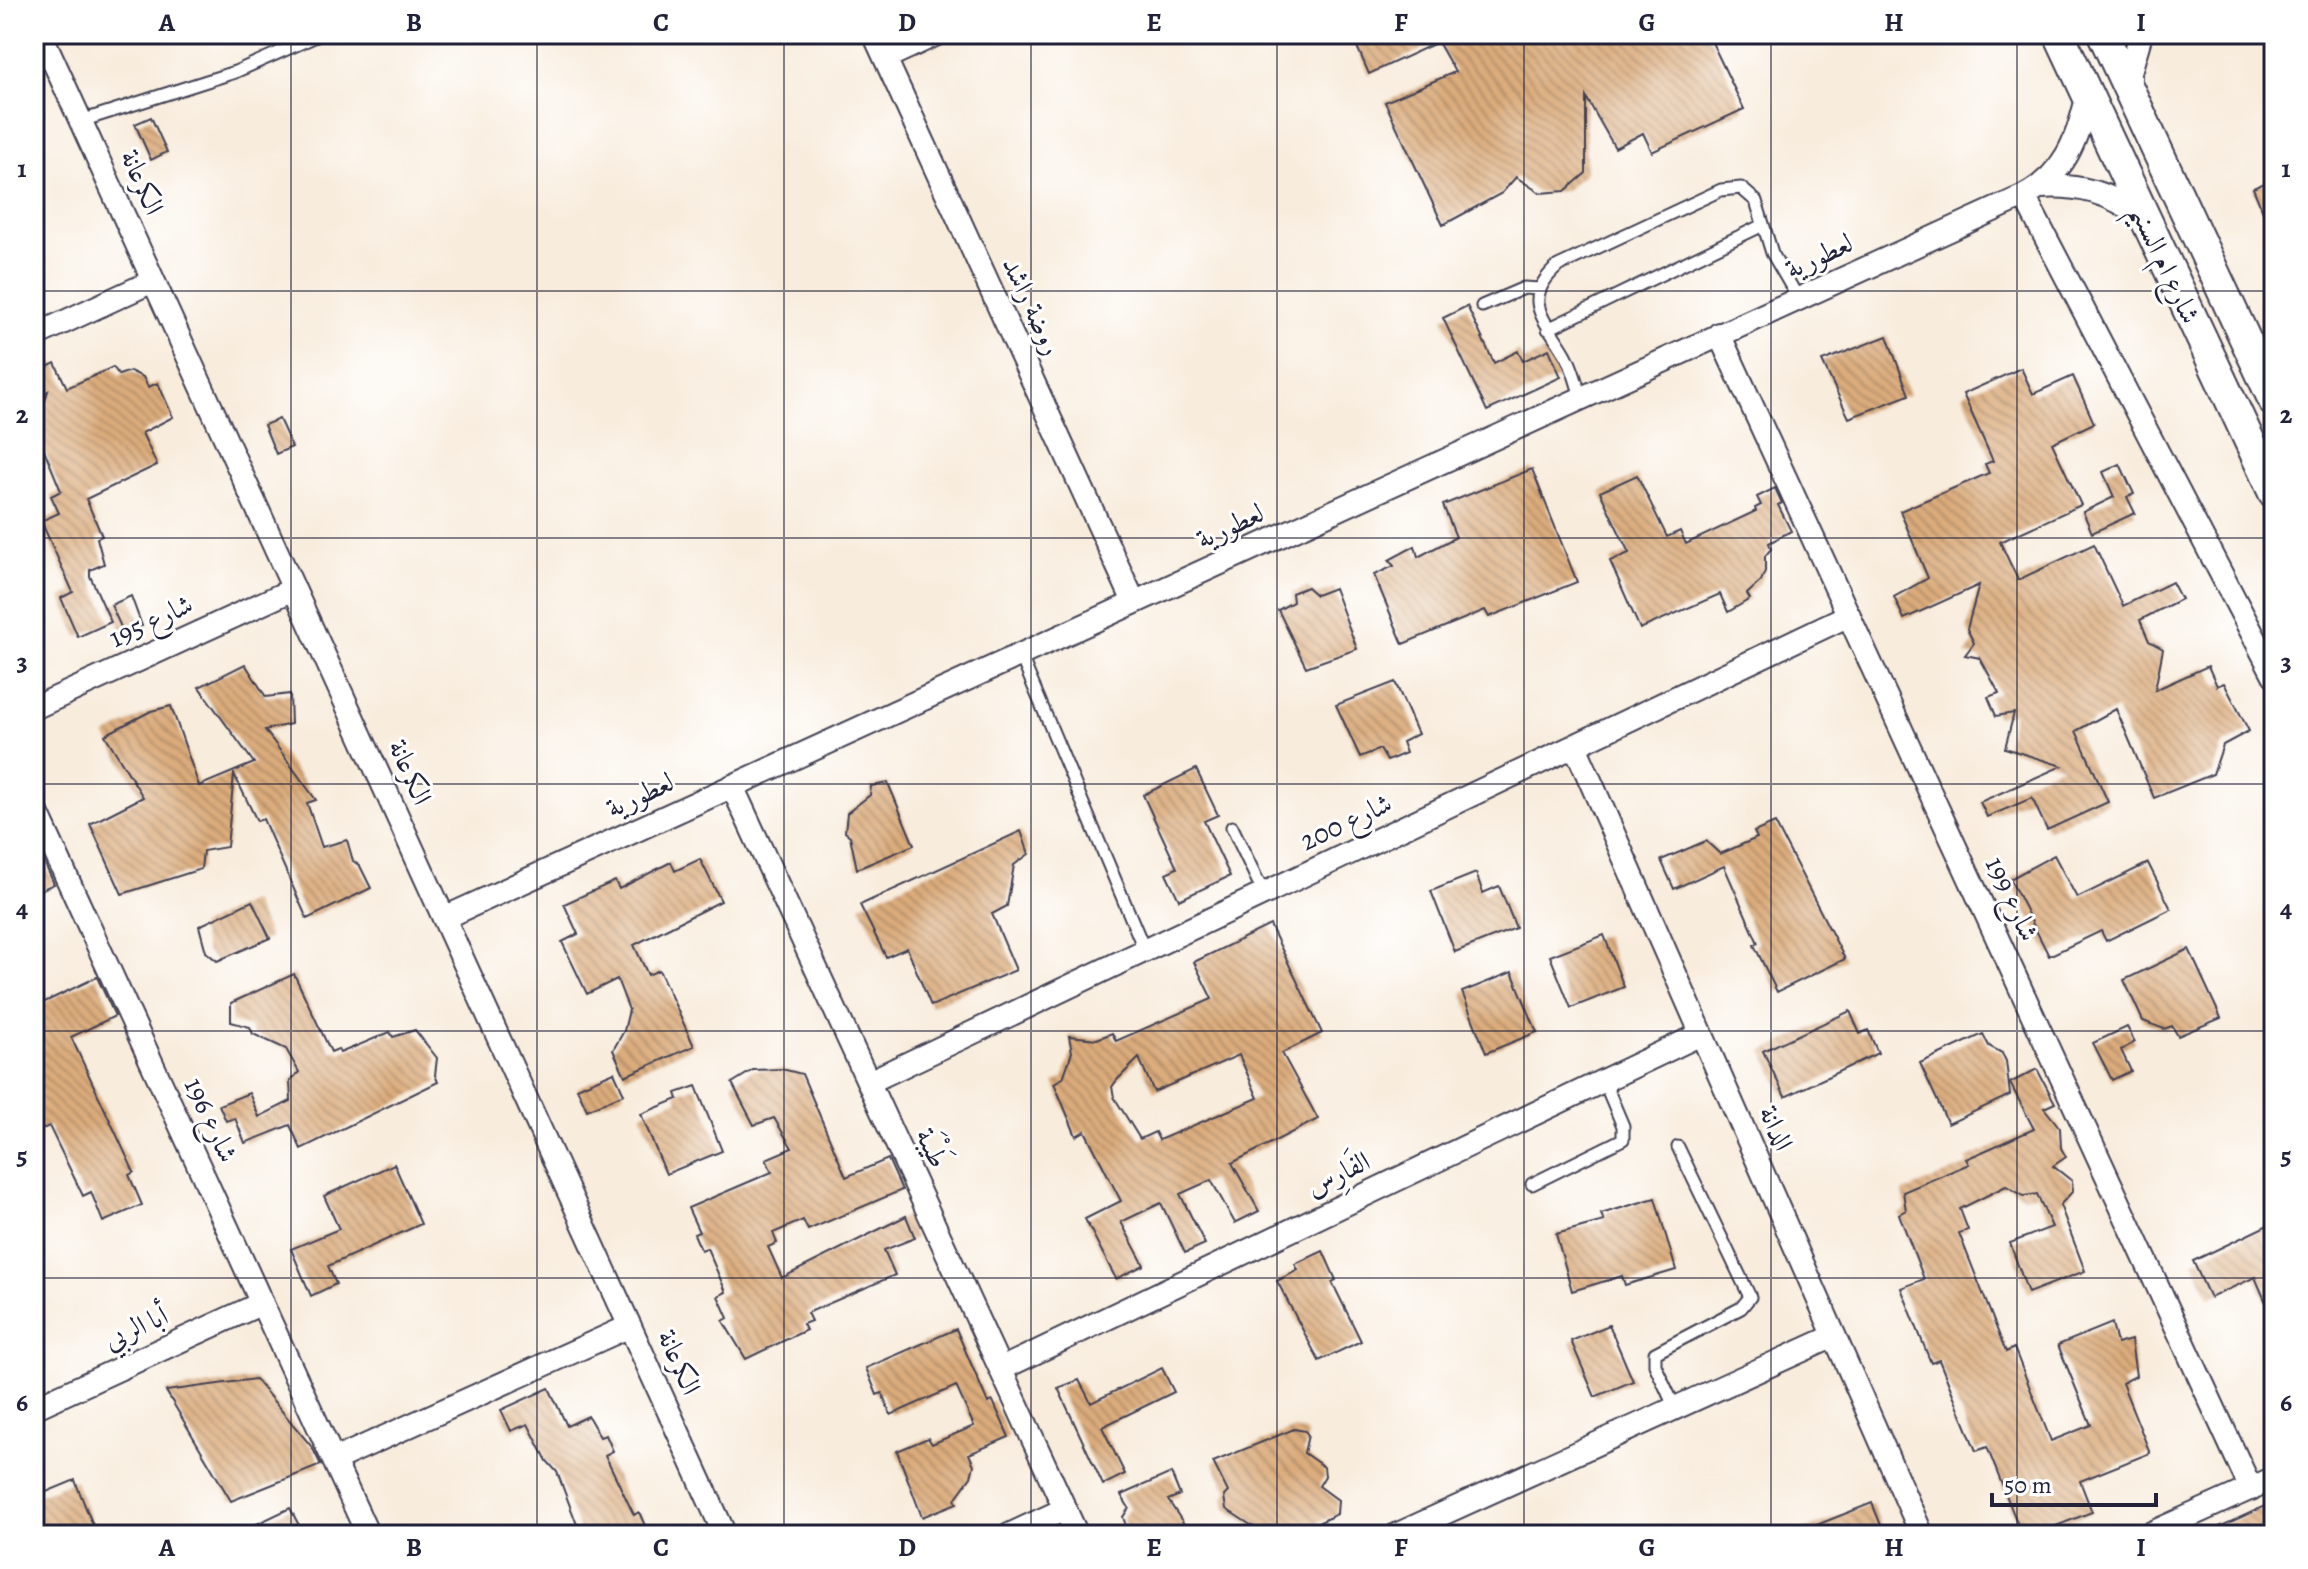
<svg xmlns="http://www.w3.org/2000/svg" width="2308" height="1569" font-family="Alegreya,Amiri,serif">
  <style>
    .building { fill: url(#building-back-hatch); fill-rule: evenodd }
    .lines { fill: none; stroke-linecap: round; stroke-linejoin: round }
    .service-casing { stroke: #424053; stroke-width: 15 }
    .minor-casing { stroke: #424053; stroke-width: 26 }
    .secondary-casing { stroke: #424053; stroke-width: 34 }
    .service { stroke: #fff; stroke-width: 11 }
    .minor { stroke: #fff; stroke-width: 22 }
    .secondary { stroke: #fff; stroke-width: 30 }
    .grid { fill: none; stroke: #22223b; stroke-width: 2; stroke-opacity: 0.55 }
    .labels { text-anchor: middle; dominant-baseline: central; stroke-width: 6; stroke-linejoin: round; paint-order: stroke }
    .street-label { font-size: 28px; fill: #22223b; stroke: #fff }
    .neatline { fill: none; stroke: #22223b; stroke-width: 3 }
    .grid-label { font-size: 26px; text-anchor: middle; font-weight: bold; fill: #22223b }
  </style>
  <defs>
    <pattern id="building-back-hatch" width="6" height="6" patternUnits="userSpaceOnUse" patternTransform="scale(2)"><rect width="6" height="6" fill="#dbac7c"/><path d="M-1 5l2 2M0 0l6 6M5-1l2 2" fill="none" stroke="#b18c67"/></pattern>
  </defs>
  <rect width="100%" height="100%" fill="#fff"/>
  <filter id="ink" filterUnits="userSpaceOnUse"><feTurbulence type="fractalNoise" baseFrequency=".0125" numOctaves="2"/><feDisplacementMap in="SourceGraphic" scale="16" xChannelSelector="R" yChannelSelector="G"/><feConvolveMatrix kernelMatrix="1 2 1 2 8 2 1 2 1" color-interpolation-filters="sRGB"/></filter>
  <filter id="wash" filterUnits="userSpaceOnUse"><feTurbulence type="fractalNoise" baseFrequency=".006" numOctaves="4" result="noise"/><feDisplacementMap in="SourceGraphic" scale="32" xChannelSelector="R" yChannelSelector="G"/><feGaussianBlur stdDeviation="1.8" result="paint"/><feColorMatrix in="noise" values="0 0 0 0 0 0 0 0 0 0 0 0 0 0 0 0 0 1.4 0 .05"/><feComposite in="paint" operator="in"/></filter>
  <g filter="url(#wash)">
    <rect width="100%" height="100%" fill="#f8ecdc"/>
    <g id="blocks">
      <path class="building" d="M1375 34H1708L1744 109 1652 152 1643 133 1615 148 1586 97V173L1565 191 1540 193 1516 177 1502 193 1443 225 1385 102 1455 72 1438 42 1369 74 1355 42Z
        M151 117 167 152 151 160 135 124Z
        M2274 179V239L2253 188Z
        M1467 306 1494 363 1518 351 1523 361 1549 349 1561 377 1487 411 1443 318Z
        M1887 336 1909 395 1849 418 1822 361Z
        M55 363 67 388 113 367 119 375 130 371 143 377 148 387 158 383 173 417 142 433 157 465 86 499 102 536 97 538 104 564 90 570V576L111 622 78 637 61 598 73 592 41 521 59 513 51 496 61 491 36 430 48 391 34 398V374Z
        M2021 368 2033 394 2073 376 2094 423 2052 443 2081 505 2000 542 2018 580 2094 544 2123 606 2172 582 2181 599 2140 620 2149 641 2163 649 2155 690 2208 666 2217 686 2224 683 2249 731 2223 745 2213 774 2154 798 2116 709 2076 731 2108 802 2047 830 2032 798 1987 817 1980 802 2062 766 2005 748 2014 713 1996 716 1988 697 1999 693 1980 658 1965 655 1974 643 1967 629 1979 585 1904 619 1894 597 1928 578 1900 511 1989 473 1985 464 1993 461 1963 394Z
        M279 419 292 447 276 454 264 425Z
        M2120 464 2134 494 2127 497 2135 513 2092 533 2083 512 2114 497 2103 472Z
        M1532 469 1577 582 1489 617 1485 610 1403 644 1374 575 1394 566 1389 560 1415 546 1418 557 1456 537 1443 505Z
        M1637 475 1667 537 1680 531 1686 544 1756 511 1755 508 1761 505 1757 497 1775 488 1782 503 1778 505 1791 531 1769 543 1771 549 1765 556V571L1761 581 1747 594 1750 599 1728 612 1720 594 1640 629 1610 561 1629 553 1600 492Z
        M1307 587 1316 595 1334 588 1357 649 1306 667 1278 610 1293 602 1292 593Z
        M131 596 142 626 124 634 111 605Z
        M245 664 266 697 290 694 291 724 265 730 316 800 307 803 322 847 347 840 353 861 360 866 371 888 307 919 263 819 257 821 234 774 227 847 203 851 201 869 122 894 90 824 143 797 105 735 151 711 171 706 199 786 254 763 199 687Z
        M1395 682 1418 734 1402 742 1406 753 1387 761 1380 749 1360 757 1336 705Z
        M1196 769 1218 815 1204 821 1230 876 1179 900 1166 873 1177 868 1143 795Z
        M888 783 914 845 857 869 850 836 845 832 847 813 870 795 871 786Z
        M1775 823 1845 959 1777 992 1754 945 1758 943 1724 866 1674 889 1661 860 1706 841 1720 854 1757 838 1754 832Z
        M1021 831 1029 854 1014 865 1007 906 992 914 1016 970 931 1006 907 948 886 957 860 905Z
        M34 840 54 884 34 893Z
        M2054 855 2077 898 2148 863 2171 909 2106 941 2101 931 2049 956 2010 879Z
        M700 859 721 901 634 945 648 975 659 970 694 1046 625 1076 613 1050 624 1031 629 1010 617 979 587 994 562 942 578 934 564 904 615 881 619 889 671 862 675 871Z
        M1476 873 1483 893 1499 886 1516 928 1455 952 1431 891Z
        M252 901 270 938 217 961 206 952 199 926Z
        M1270 925 1322 1033 1282 1053 1318 1119 1232 1163 1259 1211 1235 1223 1211 1180 1180 1194 1205 1244 1185 1253 1161 1203 1121 1222 1144 1265 1116 1279 1085 1219 1121 1201 1085 1131 1076 1136 1054 1083 1063 1078 1072 1052 1069 1036 1097 1039 1112 1033 1116 1041 1212 999 1194 962ZM1239 1055 1258 1098 1159 1140 1155 1132 1140 1139 1114 1097 1112 1087 1117 1080 1139 1058 1154 1092Z
        M1604 935 1624 987 1571 1008 1550 956Z
        M2189 949 2221 1018 2178 1036 2172 1026 2164 1029 2143 1021 2124 980Z
        M1512 972 1537 1032 1486 1053 1462 992Z
        M294 974 331 1052 338 1049 340 1053 390 1032 393 1037 415 1030 437 1058 435 1075 438 1082 301 1149 290 1125 245 1143 235 1118 226 1121 219 1105 249 1093 259 1117 291 1101 290 1081 299 1072 286 1049 253 1034 250 1027 231 1022V1003Z
        M97 977 115 1016 71 1037 134 1172 129 1175 142 1205 103 1222 91 1192 83 1196 49 1126 34 1133V1007Z
        M1850 1011 1860 1034 1868 1030 1878 1053 1785 1097 1763 1051Z
        M2127 1027 2135 1042 2121 1050 2131 1071 2112 1080 2093 1043Z
        M1983 1034 1989 1046 2002 1053 2006 1061 2010 1095 1948 1124 1920 1063Z
        M782 1069 802 1074 846 1177 888 1159 902 1190 808 1230 803 1220 773 1233 777 1243 768 1247 782 1278 906 1216 915 1238 884 1250 895 1275 807 1313 811 1321 803 1324 806 1330 746 1359 723 1321 728 1318 718 1296 726 1292 707 1248 701 1250 694 1234 699 1232 688 1208 772 1172 766 1159 792 1148 774 1118 754 1125 732 1083 753 1070Z
        M2037 1069 2055 1103 2044 1108 2060 1128 2061 1148 2066 1157 2053 1166 2072 1181 2073 1191 2060 1205 2085 1271 2028 1293 2010 1243 2052 1227 2037 1194 2024 1196 2006 1186 1960 1209 1968 1230 1959 1233 2006 1352 2014 1348 2051 1441 2091 1425 2058 1345 2112 1323 2117 1344 2131 1340 2136 1376 2122 1383 2150 1453 2080 1481 2092 1512 2033 1535H2022L1987 1447 1976 1451 1939 1360 1931 1363 1901 1288 1924 1279 1899 1214 1906 1210 1903 1192 1969 1164 1966 1159 2034 1129 2010 1083Z
        M614 1072 624 1094 587 1110 577 1088Z
        M696 1086 722 1151 666 1174 641 1114 678 1099 676 1093Z
        M394 1164 421 1224 328 1266 336 1284 311 1296 291 1249 339 1229 324 1196Z
        M1655 1198 1676 1270 1625 1285 1622 1276 1572 1291 1556 1234 1604 1221 1601 1214Z
        M2274 1222V1321L2255 1277 2210 1298 2193 1261Z
        M1323 1251 1336 1280 1332 1282 1361 1341 1319 1361 1277 1281 1298 1270 1295 1264Z
        M1609 1325 1633 1381 1595 1397 1571 1341Z
        M956 1329 988 1403 993 1401 1009 1437 969 1454 974 1465 971 1477 955 1499 957 1503 922 1517 897 1451 928 1438 932 1444 974 1426 956 1386 891 1415 882 1393 877 1395 866 1368Z
        M1162 1368 1174 1392 1102 1427 1125 1474 1103 1485 1058 1388 1079 1380 1091 1403Z
        M255 1379 312 1447 321 1465 231 1501 166 1391Z
        M549 1388 567 1426 588 1416 600 1437 606 1435 613 1451 605 1455 634 1515 639 1512 646 1528 637 1535H581L557 1472 547 1461 528 1424 511 1431 501 1410Z
        M1294 1429 1305 1431 1308 1435 1304 1453 1324 1467 1325 1476 1319 1486 1338 1500 1337 1514 1293 1535H1279L1276 1530 1260 1531 1226 1509 1224 1496 1228 1492 1213 1462Z
        M1171 1473 1180 1495 1168 1500 1184 1524 1179 1535H1129L1123 1517 1129 1508 1121 1495Z
        M75 1480 79 1491 97 1535H54L36 1523 38 1508 34 1497Z
        M2274 1502V1535H2202Z
        M1872 1503 1885 1535H1794V1534Z
        M290 1508 304 1535H234Z"/>
    </g>
  </g>
  <g filter="url(#ink)">
    <use href="#blocks" fill-opacity="0" stroke="#424053" stroke-width="2"/>
    <g class="lines">
      <g class="service-casing">
        <path id="service" d="M81 121 235 72 321 34
          M1482 306 1524 288 1540 289
          M1548 329 1763 225
          M1581 398C1577 383 1573 368 1566 355 1547 321 1518 301 1558 266L1721 190 1741 188 1756 201 1772 253 1798 298
          M1020 654 1145 951
          M1232 827 1264 894
          M1532 1184 1623 1139V1126L1604 1081
          M1675 1408 1655 1365V1353L1741 1308 1750 1297 1678 1147"/>
      </g>
      <g class="minor-casing">
        <path id="minor" d="M41 34 725 1535
          M874 34 1134 602
          M885 58 937 34
          M2130 91V72L2141 34
          M2040 187C2080 184 2108 193 2141 215
          M2024 196 2274 675
          M1719 334 2251 1489
          M34 336 153 281
          M34 708 294 589
          M1575 746 1922 1535
          M732 786 1077 1535
          M34 806 368 1535
          M444 918 2024 196C2065 174 2077 140 2087 98
          M869 1082 1849 615
          M1001 1369 1701 1034
          M34 1408 262 1303
          M334 1460 630 1326
          M1009 1535 1065 1509
          M1396 1535 1834 1336
          M2147 1535 2274 1478"/>
      </g>
      <g class="secondary-casing">
        <path id="secondary" d="M2059 34 2274 493
          M2103 34 2274 401"/>
      </g>
      <use href="#service" class="service"/>
      <use href="#minor" class="minor"/>
      <use href="#secondary" class="secondary"/>
    </g>
  </g>
  <path class="grid" d="M291 34V1535M537 34V1535M784 34V1535M1031 34V1535M1277 34V1535M1524 34V1535M1771 34V1535M2017 34V1535M34 291H2274M34 538H2274M34 784H2274M34 1031H2274M34 1278H2274"/>
  <g class="labels">
    <g class="street-label">
      <text transform="translate(142 182) rotate(66)">الكرعانة</text>
      <text transform="translate(1819 256) rotate(-25)">لعطورية</text>
      <text transform="translate(2165 264) rotate(65)">شارع ام السنيم</text>
      <text transform="translate(1032 306) rotate(65)">روضة راشد</text>
      <text transform="translate(1230 526) rotate(-25)">لعطورية</text>
      <text transform="translate(151 621) rotate(-25)">شارع 195</text>
      <text transform="translate(410 772) rotate(66)">الكرعانة</text>
      <text transform="translate(640 795) rotate(-25)">لعطورية</text>
      <text transform="translate(1346 822) rotate(-25)">شارع 200</text>
      <text transform="translate(2012 899) rotate(65)">شارع 199</text>
      <text transform="translate(211 1120) rotate(65)">شارع 196</text>
      <text transform="translate(1776 1128) rotate(66)">الدانة</text>
      <text transform="translate(932 1148) rotate(65)">طَيْبَة</text>
      <text transform="translate(1338 1174) rotate(-26)">الفَارِس</text>
      <text transform="translate(136 1328) rotate(-25)">أبا الربي</text>
      <text transform="translate(679 1362) rotate(66)">الكرعانة</text>
    </g>
  </g>
  <rect width="2308" height="1569" fill="none" stroke="#fff" stroke-width="88"/>
  <path d="M1992 1493v12h164v-12" fill="none" stroke="#22223b" stroke-width="4"/>
  <text x="2004" y="1493" font-size="24" fill="#22223b" stroke="#ffffff" stroke-width="6" paint-order="stroke">50 m</text>
  <rect x="44" y="44" width="2220" height="1481" class="neatline"/>
  <g class="grid-label">
    <text x="167" y="31">A</text>
    <text x="414" y="31">B</text>
    <text x="661" y="31">C</text>
    <text x="907" y="31">D</text>
    <text x="1154" y="31">E</text>
    <text x="1401" y="31">F</text>
    <text x="1647" y="31">G</text>
    <text x="1894" y="31">H</text>
    <text x="2141" y="31">I</text>
    <text x="22" y="177">1</text>
    <text x="2286" y="177">1</text>
    <text x="22" y="423">2</text>
    <text x="2286" y="423">2</text>
    <text x="22" y="670">3</text>
    <text x="2286" y="670">3</text>
    <text x="22" y="917">4</text>
    <text x="2286" y="917">4</text>
    <text x="22" y="1164">5</text>
    <text x="2286" y="1164">5</text>
    <text x="22" y="1411">6</text>
    <text x="2286" y="1411">6</text>
    <text x="167" y="1556">A</text>
    <text x="414" y="1556">B</text>
    <text x="661" y="1556">C</text>
    <text x="907" y="1556">D</text>
    <text x="1154" y="1556">E</text>
    <text x="1401" y="1556">F</text>
    <text x="1647" y="1556">G</text>
    <text x="1894" y="1556">H</text>
    <text x="2141" y="1556">I</text>
  </g>
</svg>
